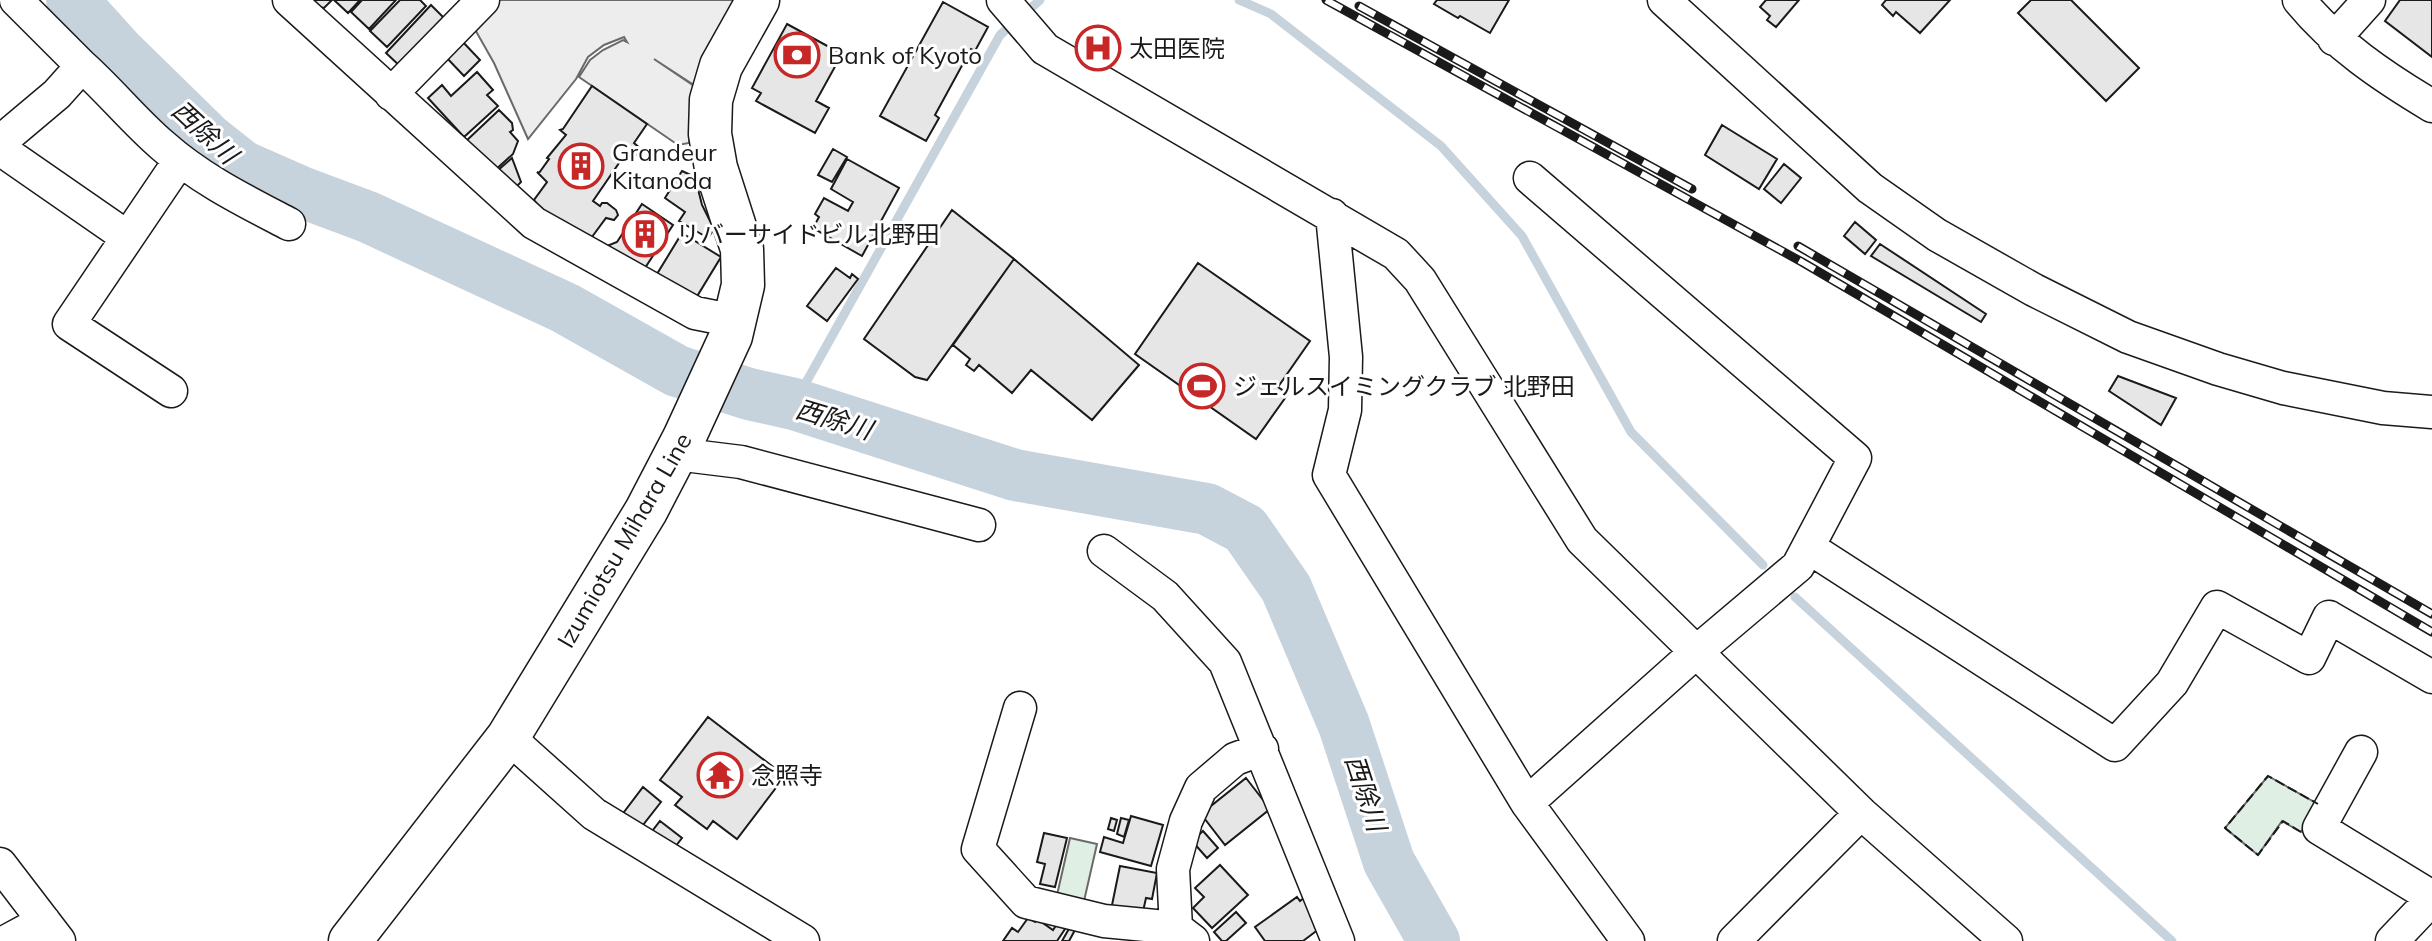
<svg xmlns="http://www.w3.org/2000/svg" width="2432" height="941" font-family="Mulish,'Noto Sans JP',sans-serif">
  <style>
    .green { fill: #e0efe3; stroke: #6a6a6a; stroke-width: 2 }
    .parking { fill: #ededed; stroke: #6a6a6a; stroke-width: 2 }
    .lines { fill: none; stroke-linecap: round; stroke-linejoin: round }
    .stream { stroke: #c6d2dc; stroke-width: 9 }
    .river { stroke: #c6d2dc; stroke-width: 52 }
    .building { fill: #e6e6e6; stroke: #1a1a1a; stroke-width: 2 }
    .minor-casing { stroke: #1a1a1a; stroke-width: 35 }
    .major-casing { stroke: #1a1a1a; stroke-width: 45 }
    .minor { stroke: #fff; stroke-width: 32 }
    .major { stroke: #fff; stroke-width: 42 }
    .rail-casing { stroke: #1a1a1a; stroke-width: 9 }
    .rail { stroke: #fff; stroke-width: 6; stroke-dasharray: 18; stroke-linecap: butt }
    .fence { stroke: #1a1a1a; stroke-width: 2; stroke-dasharray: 10 4; stroke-linecap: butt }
    .labels { text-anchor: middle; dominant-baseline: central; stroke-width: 6; stroke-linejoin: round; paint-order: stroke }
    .poi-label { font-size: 24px; fill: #1a1a1a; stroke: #fff; text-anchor: start }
    .street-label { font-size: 24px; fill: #1a1a1a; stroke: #fff }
    .water-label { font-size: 26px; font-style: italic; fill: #1a1a1a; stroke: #fff }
  </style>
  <rect width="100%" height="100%" fill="#fff"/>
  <path class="green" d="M2268 776 2318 804 2301 832 2282 821 2258 855 2225 828Z
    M1070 838 1097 844 1084 901 1057 895Z"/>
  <path class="parking" d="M496 0H743L697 87 654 59 697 88 689 143 678 145 579 77 590 60 603 50 623 40 627 42 624 37 604 45 588 57 576 79 528 139 494 63 473 26Z"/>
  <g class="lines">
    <path class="stream" d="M1239 0 1271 14 1441 146 1522 236 1631 432 1763 565
      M95 72 118 51
      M794 404 1000 35 1040 0
      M1795 597 2172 941"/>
    <path class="river" d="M72 0 118 51 208 139 242 166 301 192 368 217 565 308 677 371 749 394 794 404 1015 475 1207 509 1245 529 1286 588 1344 725 1389 862 1434 941"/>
  </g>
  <path class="building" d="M311 0H332L324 8 319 7Z
    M334 0H360L348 13Z
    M362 0H396L369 29 351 12Z
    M400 0H420L426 6 387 47 370 31Z
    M1437 0H1509L1490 33 1460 16 1458 18 1434 4Z
    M1766 0H1799L1776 27 1767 20 1770 16 1760 7Z
    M1886 0H1950L1920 33 1896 12 1893 16 1882 5Z
    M2031 0H2071L2139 68 2106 101 2018 13Z
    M2400 0H2432V57L2385 21Z
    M943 2 988 27 975 51 971 49 935 115 939 118 926 141 880 116Z
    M431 5 447 21 402 68 386 53Z
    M787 24 842 54 816 101 829 108 815 133 756 101 761 93 752 88Z
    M461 40 480 60 464 76 445 56Z
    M477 72 493 90 487 95 498 106 464 137 428 98 442 85 451 96Z
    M592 86 647 124 634 143 642 150 639 154 635 155 628 150 593 201 600 206 602 203H607L616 210 618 215 614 220 606 218 589 241 541 209 534 200 547 182 537 172 539 173 549 159 547 158 566 135 560 130 563 129Z
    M499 110 512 123 513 130 510 132 518 141 513 154 493 172 465 142Z
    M1722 125 1777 159 1759 189 1705 155Z
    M833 149 847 157 832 182 818 175Z
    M512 158 521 182 513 190 496 172Z
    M847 159 899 188 862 256 813 228 819 217 815 214 824 198 848 211 853 202 831 189Z
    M1784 164 1801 178 1781 203 1764 189Z
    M682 171 695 177 702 205 714 229 708 238 679 221 685 212 665 198Z
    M642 204 673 225 643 271 607 246 617 242Z
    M952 210 1014 259 927 380 915 377 864 339Z
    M1855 222 1876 240 1865 254 1844 236Z
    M682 233 721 257 696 298 657 274Z
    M1880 244 1986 314 1981 322 1871 256Z
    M1014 259 1139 365 1092 420 1031 370 1012 393 979 365 974 371 966 365 970 359 953 345Z
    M1198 263 1310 341 1278 387 1288 394 1256 439 1135 354Z
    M836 268 850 278 852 274 858 279 827 321 807 306Z
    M2118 376 2176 398 2161 425 2109 391Z
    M708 717 785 776 737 839 713 821 707 829 675 805 682 797 660 780Z
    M1246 778 1270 809 1225 845 1201 814Z
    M643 787 661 802 639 830 621 816Z
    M1131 816 1163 825 1151 866 1100 852 1104 837 1123 843Z
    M1111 818 1117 820 1114 831 1108 829Z
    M1121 818 1129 820 1124 837 1117 834Z
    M660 821 682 838 668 856 646 839Z
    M1203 831 1218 848 1207 858 1192 841Z
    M1044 833 1067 838 1055 887 1040 884 1045 864 1037 862Z
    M1220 865 1248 895 1212 928 1193 908 1204 897 1195 888Z
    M1120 866 1157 873 1152 899 1146 898 1142 916 1111 910Z
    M1297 897 1300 901 1305 897 1319 929 1303 941H1265L1255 927Z
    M1236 912 1246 923 1226 941H1222L1214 932Z
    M1028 918 1035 922 1037 919 1053 930 1057 924 1065 929 1057 941H1003L1012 928 1018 932Z
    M1070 927 1075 930 1069 941H1062Z"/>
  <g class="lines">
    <g class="minor-casing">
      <path id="minor" d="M289 0 534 223 695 313 735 321
        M1003 0 1045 49 1396 254 1420 280 1582 540 1861 813 2006 941
        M1664 0 1870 188 1937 235 2034 290 2128 337 2218 369 2283 388 2383 408 2432 412
        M2299 0C2336 45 2382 76 2432 106
        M2334 39 2369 0
        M82 66C110 91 134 121 162 145 200 179 245 201 289 224
        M391 94 483 0
        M0 142 57 94 82 66 16 0
        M0 149 127 237
        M1332 215 1346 357 1345 410 1329 475 1527 803 1628 941
        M171 391 69 324 180 160
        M676 454 741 462 979 525
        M1808 547 2115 745 2172 683 2217 607 2309 658 2329 617 2432 677
        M1104 551 1165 596 1225 662 1338 941
        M1020 708 978 849 1026 902 1104 921 1176 928 1193 941
        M508 737 594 814 803 941
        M2361 752 2319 828 2432 897
        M1527 803 1695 653 1798 566 1855 458 1530 178
        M0 864 59 941
        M1176 928 1173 869 1186 821 1201 788 1235 759 1262 749
        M7 941 44 921
        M1734 941 1861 813
        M2392 941 2432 899"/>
    </g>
    <g class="major-casing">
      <path id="major" d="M350 941 508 737 646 511 684 438 731 336 743 285 742 249 716 168 710 134 711 100 721 66 758 0"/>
    </g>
    <use href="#minor" class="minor"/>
    <use href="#major" class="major"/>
    <g class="rail-casing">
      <path id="rail" d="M1326 0 1802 262 2432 632
        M1359 6 1692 189
        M1798 246 2432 614"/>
    </g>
    <use href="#rail" class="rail"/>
    <path class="fence" d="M2301 832 2283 821 2258 855 2225 828 2268 776 2318 804"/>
  </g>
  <defs>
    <g id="hospital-ring" transform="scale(2.3)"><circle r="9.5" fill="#fff" stroke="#c62828" stroke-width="1.5"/><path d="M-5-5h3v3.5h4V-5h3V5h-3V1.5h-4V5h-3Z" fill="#c62828"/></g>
    <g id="bank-ring" transform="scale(2.3)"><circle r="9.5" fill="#fff" stroke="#c62828" stroke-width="1.5"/><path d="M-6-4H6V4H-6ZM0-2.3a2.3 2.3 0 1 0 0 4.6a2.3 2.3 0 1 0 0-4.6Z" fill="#c62828"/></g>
    <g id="building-ring" transform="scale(2.3)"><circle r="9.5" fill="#fff" stroke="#c62828" stroke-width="1.5"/><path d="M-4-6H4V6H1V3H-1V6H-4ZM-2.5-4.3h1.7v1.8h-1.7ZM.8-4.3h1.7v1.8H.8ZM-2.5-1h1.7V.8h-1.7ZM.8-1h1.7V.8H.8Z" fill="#c62828"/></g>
    <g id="stadium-ring" transform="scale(2.3)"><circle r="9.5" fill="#fff" stroke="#c62828" stroke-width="1.5"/><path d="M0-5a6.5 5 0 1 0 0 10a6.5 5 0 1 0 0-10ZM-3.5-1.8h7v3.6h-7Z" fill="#c62828"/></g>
    <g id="temple-ring" transform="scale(2.3)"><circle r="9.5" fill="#fff" stroke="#c62828" stroke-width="1.5"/><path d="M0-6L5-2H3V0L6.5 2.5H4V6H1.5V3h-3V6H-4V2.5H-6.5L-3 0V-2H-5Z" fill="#c62828"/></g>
  </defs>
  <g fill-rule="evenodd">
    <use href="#hospital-ring" x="1098" y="48"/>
    <use href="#bank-ring" x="797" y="55"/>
    <use href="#building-ring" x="581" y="166"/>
    <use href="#building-ring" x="645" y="234"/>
    <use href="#stadium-ring" x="1202" y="386"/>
    <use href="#temple-ring" x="720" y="775"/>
  </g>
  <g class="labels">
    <g class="poi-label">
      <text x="1129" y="48">太田医院</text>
      <text x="828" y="55">Bank of Kyoto</text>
      <text x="612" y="152">Grandeur<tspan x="612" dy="28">Kitanoda</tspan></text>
      <text x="676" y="234">リバーサイドビル北野田</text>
      <text x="1233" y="386">ジェルスイミングクラブ 北野田</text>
      <text x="751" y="775">念照寺</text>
    </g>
    <g class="street-label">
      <text transform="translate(624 540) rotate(-60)">Izumiotsu Mihara Line</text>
    </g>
    <g class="water-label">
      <text transform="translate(205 132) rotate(43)">西除川</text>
      <text transform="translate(834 419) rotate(17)">西除川</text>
      <text transform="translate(1366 793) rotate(72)">西除川</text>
    </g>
  </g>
</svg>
